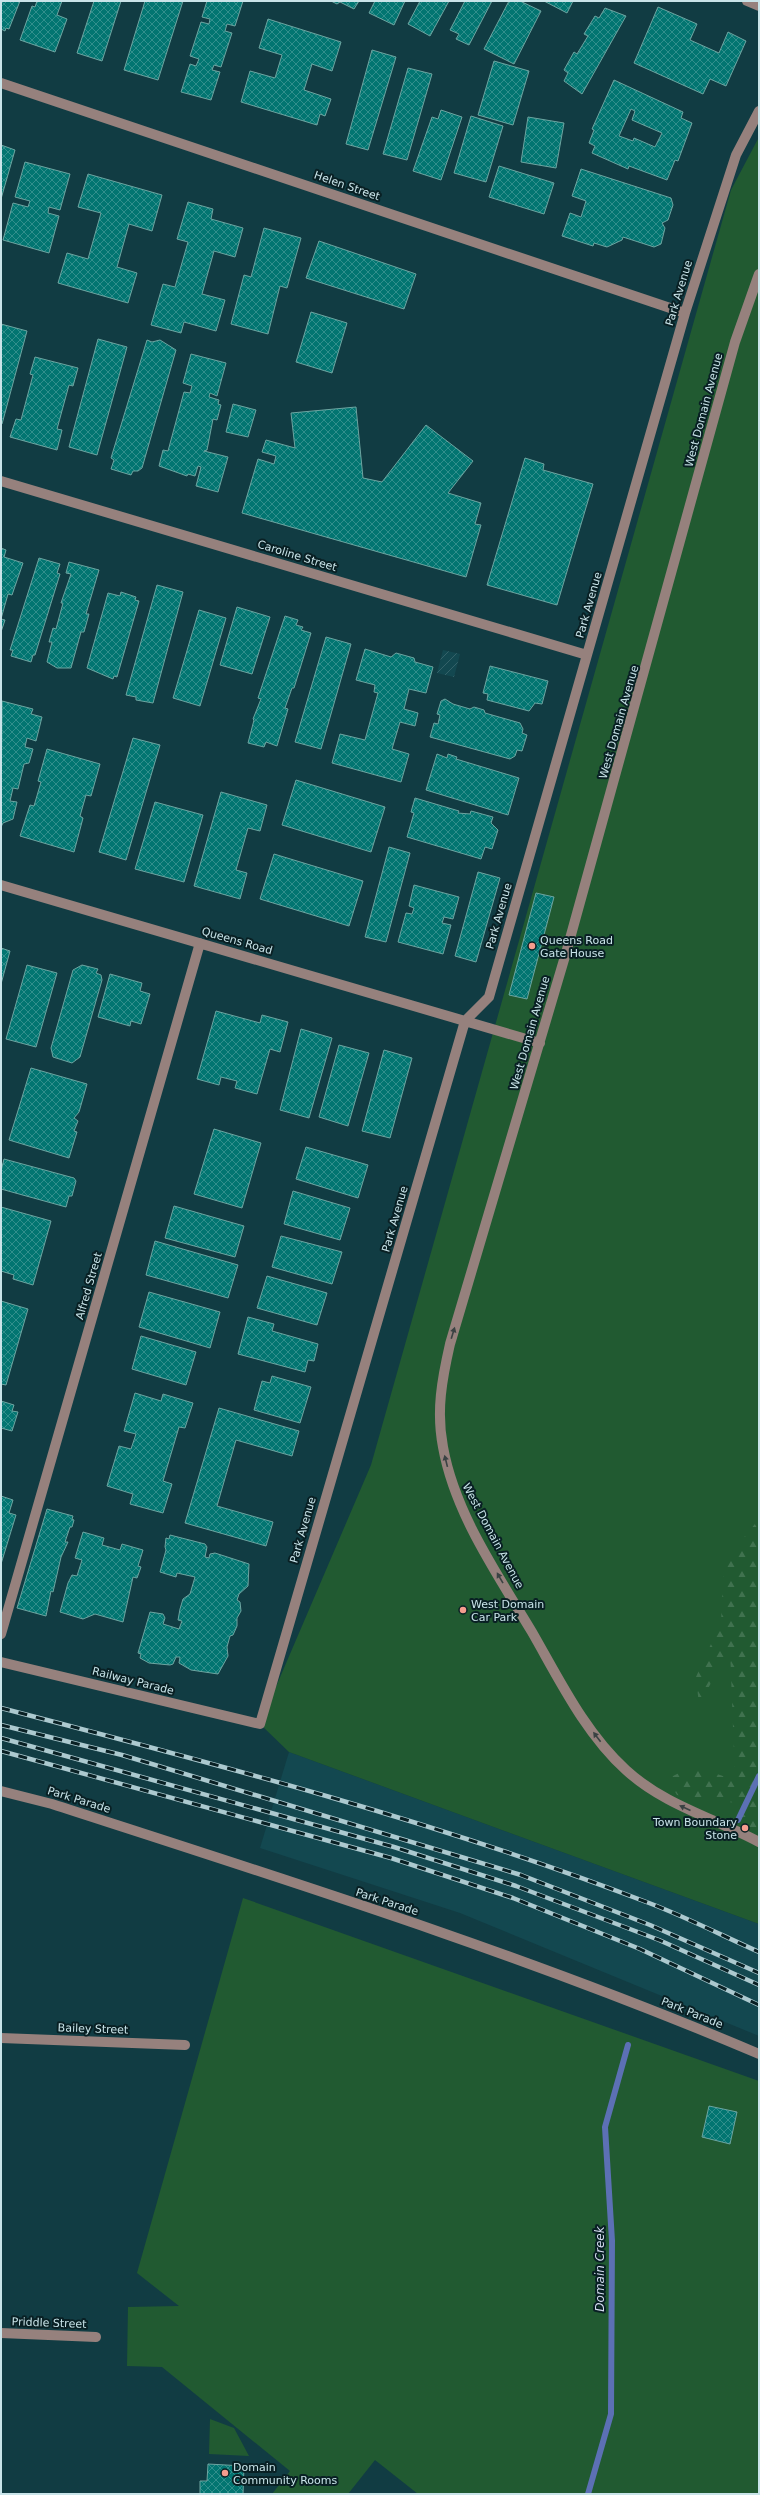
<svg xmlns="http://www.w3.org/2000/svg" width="760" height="2495" font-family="'DejaVu Sans',sans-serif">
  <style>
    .built { fill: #134850 }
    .industrial { fill: url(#industrial-furrows) }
    .green { fill: #215a31 }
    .forest { fill: url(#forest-firs) }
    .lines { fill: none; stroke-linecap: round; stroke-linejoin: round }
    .stream { stroke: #5c70b4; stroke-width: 6 }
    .building { fill: url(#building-cross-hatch); stroke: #6da5a1; fill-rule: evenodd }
    .minor { stroke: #96817d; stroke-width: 10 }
    .rail-casing { stroke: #acc9cf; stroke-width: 4.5 }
    .rail { stroke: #092024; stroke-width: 3; stroke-dasharray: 9; stroke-linecap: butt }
    .oneway { fill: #3a4243 }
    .poi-dot { fill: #f59d8e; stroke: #092024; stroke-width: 1.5 }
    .labels { text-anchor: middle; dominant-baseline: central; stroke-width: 4; stroke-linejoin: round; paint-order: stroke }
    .street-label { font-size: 11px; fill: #c9e4e9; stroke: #092024 }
    .poi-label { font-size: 11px; fill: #c9e4e9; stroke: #092024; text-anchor: start }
    .water-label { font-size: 12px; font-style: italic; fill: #d5dcf0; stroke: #092024 }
  </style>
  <defs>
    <pattern id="industrial-furrows" width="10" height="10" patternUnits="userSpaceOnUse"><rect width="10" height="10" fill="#134850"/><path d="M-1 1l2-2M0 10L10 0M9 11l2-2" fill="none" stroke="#346269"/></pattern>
    <pattern id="forest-firs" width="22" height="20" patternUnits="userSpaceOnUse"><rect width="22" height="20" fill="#215a31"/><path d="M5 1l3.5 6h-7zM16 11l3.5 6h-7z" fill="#40724f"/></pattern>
    <pattern id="building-cross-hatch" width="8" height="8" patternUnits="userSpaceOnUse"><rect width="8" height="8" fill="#027571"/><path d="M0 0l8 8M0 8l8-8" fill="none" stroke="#318f8c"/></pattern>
  </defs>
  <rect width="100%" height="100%" fill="#113c43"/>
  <path class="built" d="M289 1752 759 1924V2036L460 1913 260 1848Z"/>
  <path class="industrial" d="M443 650 460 654 454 677 437 673Z"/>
  <path class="green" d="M759 137V1924L289 1752 260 1724 371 1465 731 190Z
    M243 1898 759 2081V2494H418L375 2460 348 2494H272L290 2471 162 2367 127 2366 128 2307 179 2306 137 2273Z
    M210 2419 234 2428 249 2456 209 2454Z"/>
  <path class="forest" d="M759 1519V1833L744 1825 736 1803 677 1795 667 1779 693 1766 735 1780 730 1648 699 1705 696 1677 721 1622 724 1562Z"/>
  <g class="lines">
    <path class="stream" d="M738 1820 759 1776
      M588 2494 611 2414 612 2241 605 2127 628 2045"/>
  </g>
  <path class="building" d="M1 1H20L9 29 6 28 5 31 1 29Z
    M37 1H62L57 15 67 19 55 52 20 40 32 6 35 7Z
    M94 1H121L102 61 77 53Z
    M145 1H183L158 80 124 70Z
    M207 1H243L235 26 227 24 225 31 232 33 221 67 214 65 212 70 220 72 211 100 181 92 190 64 196 66 199 59 190 56 201 22 209 24 210 19 202 17Z
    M331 1H359L354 9 340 2 337 4Z
    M375 1H405L394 25 369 13Z
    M420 1H449L430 36 408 24Z
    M465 1H492L469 45 456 39 459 34 450 30Z
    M509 1H520L541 11 514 64 484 49Z
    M544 1H573L567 13Z
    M658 7 697 24 690 40 719 53 728 32 746 41 726 86 710 79 703 94 634 63Z
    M605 8 626 16 582 94 564 81 568 73 564 70 574 52 577 54 588 36 584 34 595 16 599 18Z
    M268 19 341 42 332 71 312 64 304 90 331 99 325 116 320 114 317 125 241 102 250 71 275 78 282 55 259 48Z
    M372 50 396 57 368 150 346 144Z
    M494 61 529 71 513 125 478 115Z
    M408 68 432 74 407 160 383 154Z
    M614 80 683 112 681 118 692 123 678 161 675 160 667 180 629 166 628 169 592 153 595 146 589 143 594 130 592 129ZM631 109 635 111 632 120 662 133 655 147 634 138 633 141 619 136Z
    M441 110 462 117 441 180 413 171 432 117 438 119Z
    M471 116 503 126 486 182 454 173Z
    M528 117 564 123 556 168 521 162Z
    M1 145 15 150 1 199Z
    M25 162 70 174 60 210 49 207 48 213 59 216 49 253 3 240 13 203 28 207 30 201 15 197Z
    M499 166 554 183 544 214 489 197Z
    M581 169 671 198 673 205 668 220 662 223 665 228 661 244 654 247 623 237 622 240 607 247 594 243 593 246 562 236 570 213 581 217 586 201 572 196Z
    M88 174 162 195 152 231 129 224 117 267 137 273 128 303 58 283 67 253 88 259 101 213 78 207Z
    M188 202 213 209 211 219 243 228 235 257 214 251 202 294 225 300 216 331 184 322 181 333 151 325 163 284 175 287 188 242 177 239Z
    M264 228 301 238 287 288 280 286 268 334 231 324 244 275 251 277Z
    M319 241 416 274 404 309 306 278Z
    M311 312 347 323 332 373 296 362Z
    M1 324 27 331 2 424H1Z
    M98 339 127 347 97 455 69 447Z
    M147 340 152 342 160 340 176 350 142 468 138 471H133L131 475 111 469 114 460 111 458Z
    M191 354 226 363 217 396 210 393 209 397 219 400 218 404 221 405 217 420 213 419 207 450 204 451 228 457 218 492 196 486 201 467 198 466 195 476 188 474 187 476 159 466 163 450 168 451 184 392 190 393 192 386 183 383Z
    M35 357 78 368 73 386 69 385 57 429 62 430 57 450 10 437 16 419 21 420 33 375 30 374Z
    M233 404 256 410 248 437 226 432Z
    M356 407 363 478 382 482 426 425 473 461 448 493 481 503 475 524 481 525 466 577 242 513 258 459 274 464 276 456 262 452 266 440 295 448 291 413Z
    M525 458 544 464 543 470 593 484 557 605 487 585Z
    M1 548 6 550 4 557 23 563 12 595 8 594 1 619 5 620 1 632Z
    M39 558 60 564 57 573 60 574 35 655H33L31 662 11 656 13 650H10Z
    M69 562 99 570 86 614H89L84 632H81L71 668H57L47 662 52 642H49L53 628 56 629 63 603H61L71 574 66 573Z
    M157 585 183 592 153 703 136 700V697L126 695Z
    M121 592 136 597 135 600 139 601 117 677 114 676 113 679 87 668 108 593 120 596Z
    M237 607 270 617 252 674 220 665Z
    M199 610 226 618 200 706 173 698Z
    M285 616 298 620 296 625 303 627 301 630 311 633 294 688H292L285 708 288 709 277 746 266 742 264 747 248 743 254 720 253 719 261 699 258 698Z
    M326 637 351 644 321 749 295 742Z
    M365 649 391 657 396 653 414 658 415 662 433 667 426 693 409 689 404 709 418 713 415 726 400 722 392 749 409 754 401 782 332 763 340 734 365 740 378 693 374 692 375 685 356 680Z
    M490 666 548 681 542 704 535 703 529 711 487 700 488 694 483 693Z
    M445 699 453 704 470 709 474 707 484 710 485 713 520 723 523 729 522 733 527 735 522 751 517 750 515 756 510 759 430 737 434 723 438 724 440 715 437 714 441 701Z
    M2 701 33 709 31 714 42 717 36 741 27 738 25 747 33 749 29 763 24 764 18 789 13 788 10 801 17 802 13 819 3 823 1 827Z
    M133 738 160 745 126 860 99 852Z
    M47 749 100 764 91 796 86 795 80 816 83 818 74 852 20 836 30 805 34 806 41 782 38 781Z
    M437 754 447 758 448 754 457 757 456 759 519 778 508 815 426 790Z
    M296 780 385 807 371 852 282 825Z
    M221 792 267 805 260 831 248 828 236 870 247 873 240 899 194 886Z
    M415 798 459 811 458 813 470 814 471 811 493 817 491 823 498 830 492 849 485 847 481 859 407 837 414 813 411 812Z
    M155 802 203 815 184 882 135 869Z
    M389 847 410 853 386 942 365 937Z
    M274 854 363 881 349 926 260 899Z
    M478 872 500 878 476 962 455 956Z
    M414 885 459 897 453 919 444 917 442 923 451 925 443 954 398 942 406 913 412 914 414 908 409 906Z
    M536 893 554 897 527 999 509 995Z
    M1 948 10 951 1 984Z
    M27 965 57 973 36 1047 6 1039Z
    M82 965 98 969 96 973 101 975 102 980 80 1057 72 1063 53 1057 51 1048 73 970Z
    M110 974 142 983 140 991 150 994 141 1024 131 1021 130 1026 98 1017Z
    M216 1011 260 1023 262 1015 288 1022 280 1052 270 1049 257 1094 235 1088 237 1081 221 1077 219 1085 197 1079Z
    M301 1029 332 1038 309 1118 280 1110Z
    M339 1045 369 1053 348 1126 319 1117Z
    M384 1050 412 1058 390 1138 362 1131Z
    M31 1068 87 1084 79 1112 74 1118 78 1121 74 1131 77 1132 69 1158 9 1140Z
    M214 1129 261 1143 242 1208 194 1194Z
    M306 1147 368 1165 358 1198 296 1179Z
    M4 1159 74 1178 76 1181 72 1196H69L66 1207 1 1189V1171Z
    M293 1191 350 1208 340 1240 284 1224Z
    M174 1206 244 1226 235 1257 165 1238Z
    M1 1207 51 1221 33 1285 13 1279 14 1275 1 1271Z
    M281 1236 342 1252 332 1284 272 1267Z
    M155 1241 238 1265 228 1298 146 1275Z
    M267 1276 327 1293 317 1325 257 1308Z
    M149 1292 220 1312 210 1348 139 1327Z
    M1 1301 28 1309 6 1385 1 1384Z
    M248 1317 274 1324 272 1331 318 1344 314 1361 308 1360 305 1372 238 1354Z
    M141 1336 196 1352 186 1385 132 1369Z
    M272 1376 311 1387 300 1423 254 1410 262 1381 270 1383Z
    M135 1393 161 1401 163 1394 193 1403 185 1428 179 1427 163 1481 172 1484 163 1513 130 1504 133 1494 107 1486 119 1446 131 1449 136 1434 124 1431Z
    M1 1401 14 1405 12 1411 18 1412 12 1431 1 1428Z
    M219 1408 299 1431 292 1456 236 1440 217 1506 273 1522 266 1546 185 1523Z
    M1 1496 13 1500 9 1513 16 1515 1 1564Z
    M47 1509 73 1516 72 1519 74 1520 72 1527H70L65 1542H68L61 1557 53 1592 51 1591 46 1616 17 1608Z
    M83 1532 104 1538 102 1545 120 1550 122 1544 143 1550 138 1566 141 1567 137 1578 133 1577 123 1622 95 1614 83 1619 60 1612 68 1583 72 1575 77 1576 82 1560 75 1558Z
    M170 1535 205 1544 207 1547 205 1557 209 1558 210 1554 215 1553 249 1564 248 1586 239 1594 237 1600 240 1602 241 1611 237 1618V1626L233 1635 230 1636 227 1647 228 1656 218 1674 191 1670 179 1663 180 1657H176L173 1664 170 1665 149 1663 140 1658 141 1654 138 1653 150 1612 163 1614 165 1618 163 1624 179 1629 182 1621 178 1620 180 1609 183 1599 190 1594 195 1577 177 1573 176 1577 160 1572 166 1550 165 1547 166 1538 169 1539Z
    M709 2106 737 2112 730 2144 702 2137Z
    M208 2464 244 2466 243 2494H200V2481H207Z"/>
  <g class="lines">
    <path class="minor" d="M747 1 759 6
      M1 83 685 313
      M759 274 735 342 566 953 450 1344C442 1379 436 1411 443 1447 455 1514 498 1575 532 1632 559 1679 585 1733 626 1770 664 1805 714 1818 759 1842
      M1 481 587 655
      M1 885 540 1043
      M1 1634 200 943
      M1 1662 260 1724 465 1021 489 997 685 313 736 155 759 111
      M1 1791 52 1804C290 1881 529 1956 759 2054
      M1 2038 185 2045
      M1 2333 96 2337"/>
    <g class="rail-casing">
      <path id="rail" d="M1 1708C220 1765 438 1822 649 1903 686 1917 723 1936 759 1952
        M1 1725 122 1755 521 1875 650 1925 759 1973
        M1 1738 394 1847 516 1886 659 1940 759 1985
        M1 1751 391 1858 513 1898 640 1949 759 2005"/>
    </g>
    <use href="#rail" class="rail"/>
  </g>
  <defs><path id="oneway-solid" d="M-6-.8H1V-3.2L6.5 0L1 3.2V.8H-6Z"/></defs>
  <g class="oneway">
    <use href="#oneway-solid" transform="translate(453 1333) rotate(-73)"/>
    <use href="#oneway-solid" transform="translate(446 1461) rotate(-104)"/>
    <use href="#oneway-solid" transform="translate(500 1578) rotate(-120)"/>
    <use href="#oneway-solid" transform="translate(597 1737) rotate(-127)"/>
    <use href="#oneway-solid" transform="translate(685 1808) rotate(-156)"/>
  </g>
  <g class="poi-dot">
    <circle cx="532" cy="946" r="4"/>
    <circle cx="463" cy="1610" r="4"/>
    <circle cx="745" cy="1828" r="4"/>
    <circle cx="225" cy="2473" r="4"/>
  </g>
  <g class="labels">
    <g class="street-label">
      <text transform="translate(347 186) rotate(19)">Helen Street</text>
      <text transform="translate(679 293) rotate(-73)">Park Avenue</text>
      <text transform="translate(704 410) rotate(-75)">West Domain Avenue</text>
      <text transform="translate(297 556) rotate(17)">Caroline Street</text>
      <text transform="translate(589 605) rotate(-74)">Park Avenue</text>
      <text transform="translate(619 722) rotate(-74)">West Domain Avenue</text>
      <text transform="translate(499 916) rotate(-74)">Park Avenue</text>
      <text transform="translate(237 941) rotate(16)">Queens Road</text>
      <text transform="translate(530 1033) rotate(-74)">West Domain Avenue</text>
      <text transform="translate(395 1219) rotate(-74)">Park Avenue</text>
      <text transform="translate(89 1286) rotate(-74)">Alfred Street</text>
      <text transform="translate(303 1530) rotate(-74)">Park Avenue</text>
      <text transform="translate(493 1536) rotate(62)">West Domain Avenue</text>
      <text transform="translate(133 1681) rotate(14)">Railway Parade</text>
      <text transform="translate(79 1800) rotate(17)">Park Parade</text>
      <text transform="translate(387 1902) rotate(18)">Park Parade</text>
      <text transform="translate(692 2013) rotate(22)">Park Parade</text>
      <text transform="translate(93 2029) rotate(2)">Bailey Street</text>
      <text transform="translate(49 2323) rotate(2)">Priddle Street</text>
    </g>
    <g class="poi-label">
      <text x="540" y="940">Queens Road<tspan x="540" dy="13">Gate House</tspan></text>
      <text x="471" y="1604">West Domain<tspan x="471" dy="13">Car Park</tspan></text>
      <text x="737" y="1822" text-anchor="end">Town Boundary<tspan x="737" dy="13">Stone</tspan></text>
      <text x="233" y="2467">Domain<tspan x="233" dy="13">Community Rooms</tspan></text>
    </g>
    <g class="water-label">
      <text transform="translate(600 2269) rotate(-90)">Domain Creek</text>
    </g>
  </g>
  <rect width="760" height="2495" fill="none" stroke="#c9e4e9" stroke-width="4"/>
</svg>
